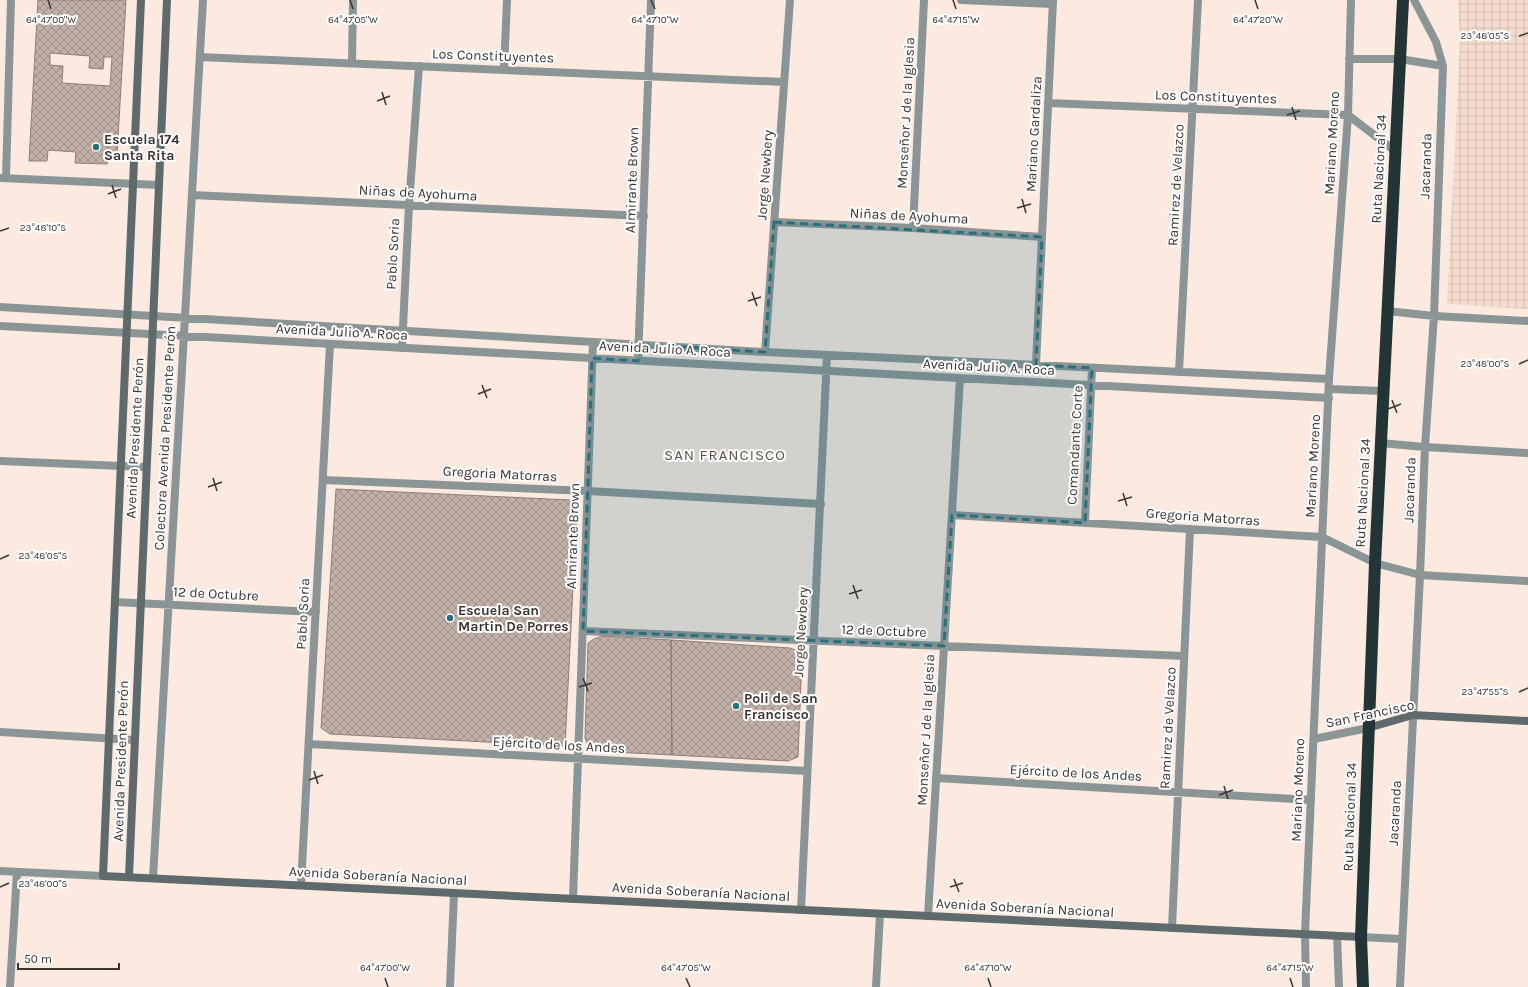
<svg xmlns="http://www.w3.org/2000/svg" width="1528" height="987" font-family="Karla,sans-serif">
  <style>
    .industrial { fill: url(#industrial-grid) }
    .building { fill: url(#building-cross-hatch); stroke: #8e7e76; fill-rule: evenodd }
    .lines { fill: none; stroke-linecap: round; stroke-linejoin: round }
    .street { stroke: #8c9596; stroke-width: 8 }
    .secondary { stroke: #5e6a6c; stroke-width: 8 }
    .highway { stroke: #233437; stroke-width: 12 }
    .marked { fill: #28707c; fill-opacity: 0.2; stroke: #28707c; stroke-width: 3; stroke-dasharray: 8 5; stroke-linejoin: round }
    .ticks { fill: none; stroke: #3b3430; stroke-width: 1.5 }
    .poi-dot { fill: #28707c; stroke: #fff; stroke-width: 1.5 }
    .labels { text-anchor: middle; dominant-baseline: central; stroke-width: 4; stroke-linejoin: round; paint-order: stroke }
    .street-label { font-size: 14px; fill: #3b3430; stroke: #fff }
    .poi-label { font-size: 14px; font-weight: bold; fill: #3b3430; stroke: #fff; text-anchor: start }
    .neighbourhood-label { font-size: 15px; letter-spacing: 1px; fill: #5e5048; stroke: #fff }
    .ticks-label { font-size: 10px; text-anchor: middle; fill: #3b3430; stroke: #fff; stroke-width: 4; stroke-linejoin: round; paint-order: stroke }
  </style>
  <defs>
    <pattern id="industrial-grid" width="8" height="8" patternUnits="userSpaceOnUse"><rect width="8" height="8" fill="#f5dccf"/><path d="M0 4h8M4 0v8" fill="none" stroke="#d3bdb2"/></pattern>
    <pattern id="building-cross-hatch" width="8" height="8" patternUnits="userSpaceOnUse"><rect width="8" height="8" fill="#c1b0a7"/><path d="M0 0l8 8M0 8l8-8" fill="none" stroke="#9e9088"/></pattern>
  </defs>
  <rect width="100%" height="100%" fill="#fceae1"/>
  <path class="industrial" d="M1458 0H1528V309L1447 304 1460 43Z"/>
  <path class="building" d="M38 0H126L117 155H111L107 164 75 163 76 152 48 150 47 161H29ZM50 53 90 56 89 68 103 69 104 57H112L110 86 62 83 63 66 50 65Z
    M336 489 570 500 577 508 565 746 330 734 321 728Z
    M602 636 671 640 672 755 595 751 588 745 585 738 588 643 594 639Z
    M671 640 790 648 798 651 802 657 798 757 788 761 672 755Z"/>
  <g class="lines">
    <path class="street" d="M961 0 1053 4
      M200 57 784 82
      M1349 59H1400L1443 66
      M352 63 353 0
      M504 70 507 0
      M1048 103 1348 115 1395 151
      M1 178 159 185
      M6 178 11 0
      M192 195 644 216
      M774 222 913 228 1042 237
      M913 228 924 0
      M0 307 765 352 1329 379
      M1387 311 1434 316 1528 321
      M0 326 1329 398
      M402 348 409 205 419 66
      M765 352 790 0
      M638 361 651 0
      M1036 365 1053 0
      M1179 372 1198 0
      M1329 389 1383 391
      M1380 443 1425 447 1528 453
      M0 461 146 467
      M323 480 588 491 821 504
      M952 515 1322 537 1375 563 1420 575 1528 581
      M1085 523 1092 368
      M115 602 316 612
      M583 631 1184 656
      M0 732 135 740
      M1314 739 1368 728
      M309 744 807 771
      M936 778 1311 800
      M0 871 103 876
      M153 878 203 0
      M301 885 330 344
      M573 899 593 342
      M801 910 827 355
      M928 916 960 378
      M1172 928 1190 529
      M1337 936 1339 987
      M1361 937 1401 939
      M10 987 17 872
      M450 987 454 893
      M876 987 880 914
      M1306 987 1305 934 1329 379 1348 115 1351 0
      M1400 987 1420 575 1425 447 1434 316 1443 66 1436 42 1414 0"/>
    <path class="secondary" d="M141 0 103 876 1361 937
      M1368 728 1413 715 1528 721
      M129 877 167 0"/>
    <path class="highway" d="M1363 987 1361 937 1375 563 1403 0"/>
  </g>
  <path class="marked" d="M774 222 1042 237 1036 365 1092 368 1085 523 952 515 944 646 583 631 592 358 638 361V344L765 352Z"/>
  <path class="ticks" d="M48 0 51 9M350 0 353 9M651 0 655 9M953 0 956 9M1255 0 1258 9M1519 36 1528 33M382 92 386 105M377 101 390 96M1292 107 1296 120M1287 115 1300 111M112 185 116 198M108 194 121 189M1022 199 1026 213M1017 208 1031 204M0 231 9 228M752 292 757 306M748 301 761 297M1519 364 1528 360M482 385 487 398M478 394 491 389M1392 400 1397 413M1388 409 1401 404M213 478 217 491M208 487 222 482M1123 493 1127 506M1118 501 1132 497M0 559 9 555M853 585 858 599M849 594 862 590M583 678 588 691M579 687 592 683M1519 692 1528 688M314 771 318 784M309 780 323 775M1224 786 1228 799M1219 795 1233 790M954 879 959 892M0 887 9 883M950 887 963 883M385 978 388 987M686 978 690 987M988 978 991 987M1290 978 1293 987"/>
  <g class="poi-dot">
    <circle cx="96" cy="147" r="4"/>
    <circle cx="450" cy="618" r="4"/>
    <circle cx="736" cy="706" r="4"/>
  </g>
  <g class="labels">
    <g class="street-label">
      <text transform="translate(493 56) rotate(2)">Los Constituyentes</text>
      <text transform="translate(1216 97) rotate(2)">Los Constituyentes</text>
      <text transform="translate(906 113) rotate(-87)">Monseñor J de la Iglesia</text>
      <text transform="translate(1034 134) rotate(-87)">Mariano Gardaliza</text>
      <text transform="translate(1332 143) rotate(-87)">Mariano Moreno</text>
      <text transform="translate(1426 166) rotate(-88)">Jacaranda</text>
      <text transform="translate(1379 169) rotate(-87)">Ruta Nacional 34</text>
      <text transform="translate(765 175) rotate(-86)">Jorge Newbery</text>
      <text transform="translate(632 180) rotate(-88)">Almirante Brown</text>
      <text transform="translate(1176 185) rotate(-87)">Ramirez de Velazco</text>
      <text transform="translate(418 193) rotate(3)">Niñas de Ayohuma</text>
      <text transform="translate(909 216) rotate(3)">Niñas de Ayohuma</text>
      <text transform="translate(393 254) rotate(-87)">Pablo Soria</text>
      <text transform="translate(342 332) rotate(3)">Avenida Julio A. Roca</text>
      <text transform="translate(665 349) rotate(3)">Avenida Julio A. Roca</text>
      <text transform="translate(989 367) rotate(3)">Avenida Julio A. Roca</text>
      <text transform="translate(135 438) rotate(-87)">Avenida Presidente Perón</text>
      <text transform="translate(165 438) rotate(-87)">Colectora Avenida Presidente Perón</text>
      <text transform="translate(1075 445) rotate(-87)">Comandante Corte</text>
      <text transform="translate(1313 466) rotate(-87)">Mariano Moreno</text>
      <text transform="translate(500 474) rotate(3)">Gregoria Matorras</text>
      <text transform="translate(1410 490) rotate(-88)">Jacaranda</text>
      <text transform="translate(1363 493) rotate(-87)">Ruta Nacional 34</text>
      <text transform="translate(1203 517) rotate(4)">Gregoria Matorras</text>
      <text transform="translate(573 536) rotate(-88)">Almirante Brown</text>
      <text transform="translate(216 594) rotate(3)">12 de Octubre</text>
      <text transform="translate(303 614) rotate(-87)">Pablo Soria</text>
      <text transform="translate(884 631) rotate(2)">12 de Octubre</text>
      <text transform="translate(801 632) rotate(-87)">Jorge Newbery</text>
      <text transform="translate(1370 714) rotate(-12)">San Francisco</text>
      <text transform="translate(1168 728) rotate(-87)">Ramirez de Velazco</text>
      <text transform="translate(926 730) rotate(-87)">Monseñor J de la Iglesia</text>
      <text transform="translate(559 745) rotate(3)">Ejército de los Andes</text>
      <text transform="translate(121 761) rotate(-88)">Avenida Presidente Perón</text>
      <text transform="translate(1076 773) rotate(3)">Ejército de los Andes</text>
      <text transform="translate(1298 790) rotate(-88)">Mariano Moreno</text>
      <text transform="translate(1395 813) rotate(-87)">Jacaranda</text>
      <text transform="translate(1350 817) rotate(-88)">Ruta Nacional 34</text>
      <text transform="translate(378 876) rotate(3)">Avenida Soberanía Nacional</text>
      <text transform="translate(701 892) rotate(3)">Avenida Soberanía Nacional</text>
      <text transform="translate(1025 908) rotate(3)">Avenida Soberanía Nacional</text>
    </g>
    <g class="poi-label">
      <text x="104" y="139">Escuela 174<tspan x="104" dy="16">Santa Rita</tspan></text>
      <text x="458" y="610">Escuela San<tspan x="458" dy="16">Martin De Porres</tspan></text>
      <text x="744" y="698">Poli de San<tspan x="744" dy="16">Francisco</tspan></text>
    </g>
    <g class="neighbourhood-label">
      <text x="725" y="455">SAN FRANCISCO</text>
    </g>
  </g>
  <g class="ticks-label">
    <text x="956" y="23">64°47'15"W</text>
    <text x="51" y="23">64°47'00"W</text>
    <text x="353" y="23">64°47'05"W</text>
    <text x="655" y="23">64°47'10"W</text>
    <text x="1258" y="23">64°47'20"W</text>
    <text x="1485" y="39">23°48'05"S</text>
    <text x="43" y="231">23°48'10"S</text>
    <text x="1485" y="367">23°48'00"S</text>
    <text x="43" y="559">23°48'05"S</text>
    <text x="1485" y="695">23°47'55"S</text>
    <text x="43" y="887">23°48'00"S</text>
    <text x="385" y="971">64°47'00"W</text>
    <text x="686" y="971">64°47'05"W</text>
    <text x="988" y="971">64°47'10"W</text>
    <text x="1290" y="971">64°47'15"W</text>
  </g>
  <path d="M18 963v6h101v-6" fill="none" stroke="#3b3430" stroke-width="2"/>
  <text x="24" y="963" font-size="12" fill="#3b3430" stroke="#ffffff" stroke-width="3" paint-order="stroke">50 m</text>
</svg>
